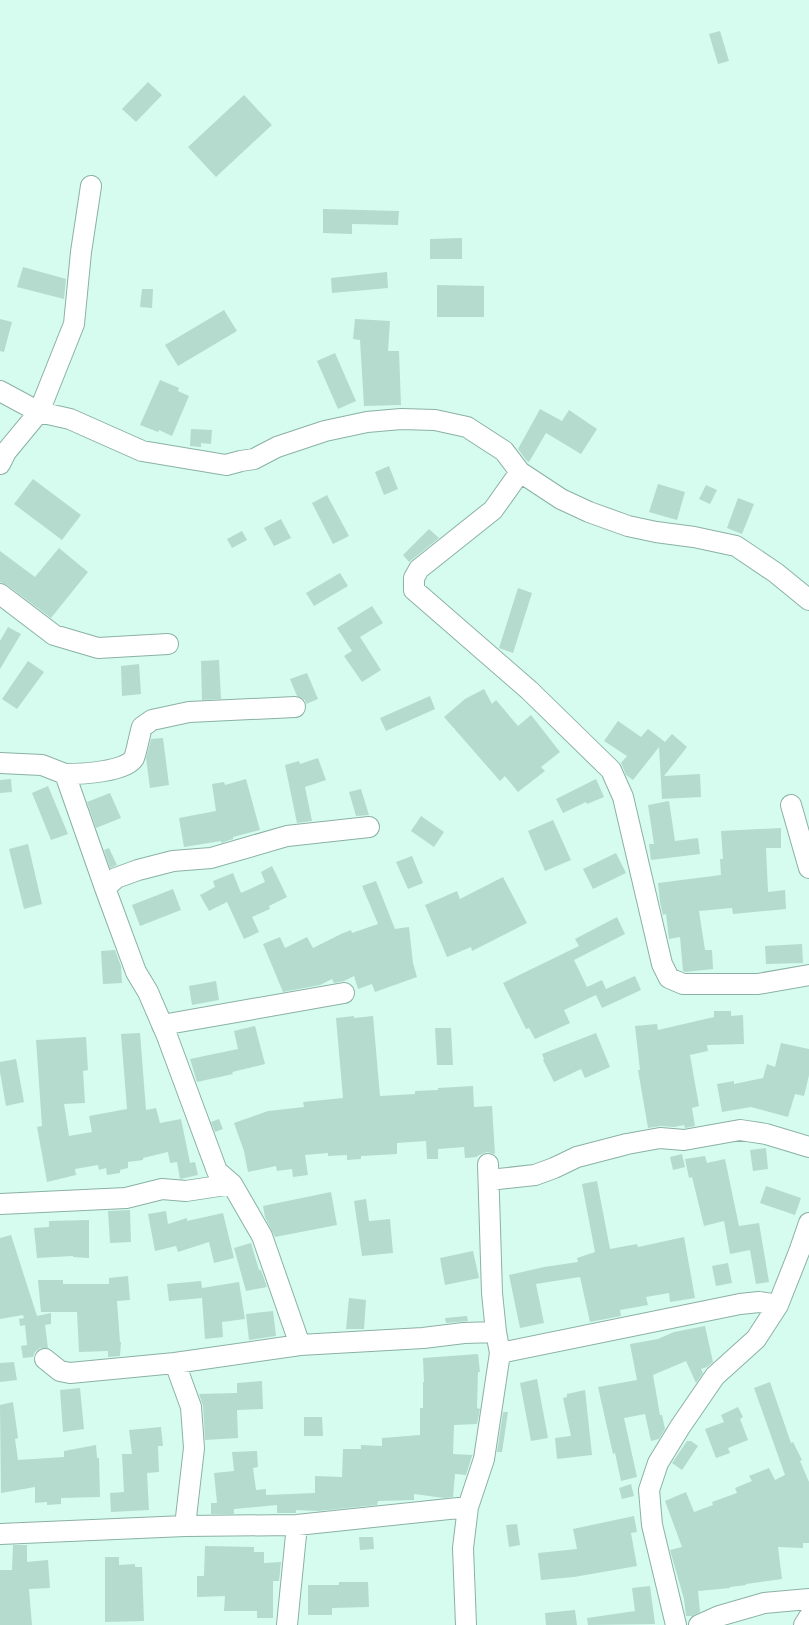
<svg xmlns="http://www.w3.org/2000/svg" width="809" height="1625" font-family="'DM Sans',sans-serif">
  <style>
    .building { fill: #b4dbce }
    .lines { fill: none; stroke-linecap: round; stroke-linejoin: round }
    .minor-casing { stroke: #8bb1a4; stroke-width: 22 }
    .minor { stroke: #fff; stroke-width: 20 }
  </style>
  <rect width="100%" height="100%" fill="#d5fcef"/>
  <path class="building" d="M720 31 729 61 718 64 709 34Z
    M148 82 162 95 136 122 122 109Z
    M244 95 272 125 216 177 188 147Z
    M323 209 399 211 398 225 352 224V234L323 233Z
    M462 238V259H430V239Z
    M23 267 66 279 64 299 17 287Z
    M387 272 388 288 332 293 331 278Z
    M437 285 484 286V317H437Z
    M142 289H153L152 308 140 307Z
    M224 310 237 331 178 366 165 345Z
    M0 319 12 322 4 352 0 351Z
    M355 319 390 321 388 351H399L401 405 364 406 360 340 353 339Z
    M335 353 356 401 338 409 317 361Z
    M160 380 179 388 178 391 189 396 172 436 159 430 158 432 140 425Z
    M540 409 562 421 569 410 597 429 581 454 546 433 529 462 526 460 518 449Z
    M191 429 212 430 211 444 201 443V447L190 446Z
    M389 466 398 489 384 495 375 472Z
    M33 479 81 515 62 540 14 504Z
    M658 484 685 492 677 520 649 512Z
    M706 485 717 490 710 504 699 499Z
    M327 495 349 536 333 544 312 503Z
    M738 498 754 504 742 534 727 528Z
    M281 519 291 538 274 546 264 528Z
    M429 529 439 538 409 562 403 555Z
    M242 531 247 540 232 548 227 539Z
    M59 548 88 572 51 618 7 585 0 582V551L35 577Z
    M340 573 348 586 314 606 306 593Z
    M518 588 532 593 513 653 499 648Z
    M372 606 383 623 360 637 381 670 362 682 344 656 352 651 337 628Z
    M8 627 21 634 0 669V641Z
    M219 660 221 699 202 700 201 661Z
    M28 661 44 672 17 709 2 699Z
    M139 664 141 694 122 696 121 666Z
    M307 673 318 699 306 704 305 700 297 696 290 679Z
    M484 689 492 704 496 700 518 726 531 715 560 752 541 767 545 771 518 792 505 776 500 781 444 717 465 699Z
    M430 696 435 709 386 731 380 718Z
    M618 721 641 737 648 729 665 742 672 734 687 747 664 776 700 774 701 797 662 799 659 747 633 780 626 775 621 763 627 756 604 741Z
    M163 738 169 785 150 788 146 758 151 739Z
    M318 758 326 780 305 787 312 821 297 823 285 765 299 761 300 764Z
    M11 779 12 792 0 793V780Z
    M246 779 260 830 233 837V839L221 843V841L184 847 179 818 216 811 212 784 224 782 225 785Z
    M596 779 604 797 587 804 586 802 563 813 556 799Z
    M48 786 68 834 51 840 32 793Z
    M361 789 369 815 356 816 349 792Z
    M110 793 121 818 96 828 87 802Z
    M669 801 675 841 698 838 700 854 651 860 649 844H654L648 805Z
    M421 816 444 832 434 847 411 831Z
    M553 820 571 860 545 871 528 831Z
    M781 828V848H766L768 892 785 890 786 909 733 914 732 908 699 911 705 950H712L713 969 685 972 683 971 680 937 669 939 666 914 663 915 660 902 658 883 721 875 720 859H723L721 831Z
    M28 844 42 904 24 909 9 849Z
    M109 848 117 865 110 868 104 850Z
    M616 853 626 873 593 889 583 869Z
    M412 856 423 883 408 889 396 862Z
    M272 866 287 897 269 906 270 909 252 917 259 932 244 939 227 902 209 911 200 895 215 887 213 881 233 873 241 893 265 882 261 872Z
    M503 877 527 923 472 951 471 947 447 957 425 905 457 891 460 899Z
    M376 881 395 929 409 927 413 963 417 977 375 992 372 984 358 989 354 976 344 981 334 983 332 979 320 985 283 992 263 944 280 937 285 948 307 937 313 948 341 934 351 930 352 933 378 924 362 886Z
    M173 889 181 910 140 926 132 905Z
    M617 917 625 934 574 960 587 987 602 980 606 989 635 976 641 990 602 1008 596 995 564 1010 570 1023 535 1039 529 1028 526 1029 503 983 579 946 575 939Z
    M802 944 803 963 766 964 765 946Z
    M115 950 121 966 122 983 103 984 101 951Z
    M216 981 219 1000 192 1005 189 986Z
    M714 1011H731V1016L743 1015 744 1044 707 1045 708 1051 690 1055 699 1106 692 1108 695 1126 685 1128 684 1125 674 1127 661 1126 648 1128 638 1070H640L635 1026 657 1024 658 1030 714 1017Z
    M354 1016V1018L373 1016 380 1096 415 1094V1091L438 1090V1088L473 1086 474 1107 492 1106 495 1154 487 1152 477 1156V1157L465 1158 464 1147 438 1149V1159H427L426 1141 397 1143V1154L361 1156V1159L347 1160V1155L328 1156V1153L305 1155 308 1175 293 1177 292 1169 277 1171 276 1166 248 1172 244 1151 234 1123 268 1111 304 1107 303 1102 343 1098 336 1018Z
    M255 1026 265 1064 232 1072 233 1074 197 1082 190 1059 238 1049 234 1031Z
    M435 1028H451L453 1065H437Z
    M140 1033 146 1110 156 1108 160 1123 181 1119 190 1163 195 1162 198 1175 180 1179 177 1162 170 1163 168 1152 143 1158V1160L128 1162V1168L120 1170V1173L107 1175 106 1168 99 1170 98 1165 75 1169 76 1175 47 1182 37 1127 42 1126 36 1040 86 1037 88 1070 83 1071 85 1103 64 1104 69 1136 92 1132 89 1116 127 1109 121 1034Z
    M596 1033 610 1067 585 1078 581 1069 554 1082 543 1060 544 1059 542 1054Z
    M781 1043 809 1049V1075L804 1096 795 1094 788 1117 751 1107 722 1112 717 1084 734 1081V1084L763 1078 767 1064 775 1067Z
    M16 1059 24 1102 6 1106 0 1072V1062Z
    M219 1119 223 1129 215 1132 211 1122Z
    M766 1148 768 1169 753 1171 750 1150Z
    M682 1154 685 1167 673 1170 670 1157Z
    M705 1156 707 1163 725 1159 739 1226 759 1223 769 1282 756 1284 750 1250 730 1254 724 1221 704 1226 692 1177 689 1178 685 1159Z
    M597 1181 610 1249 637 1244 638 1247 684 1237 695 1298 670 1302 669 1293 646 1297 648 1305 620 1310 621 1316 590 1322 580 1277 536 1284 544 1323 520 1328 509 1275 544 1267 578 1262 577 1258 595 1252 582 1184Z
    M766 1186 801 1198 795 1215 760 1203Z
    M331 1192 337 1225 275 1237 265 1217 263 1206Z
    M366 1199 369 1221 390 1219 393 1253 362 1256 354 1201Z
    M130 1210 131 1242 110 1243 108 1211Z
    M166 1211 168 1224 187 1218V1221L223 1213 234 1258 214 1263 209 1242 178 1252 176 1246 155 1251 148 1214Z
    M89 1220V1258L73 1257V1256L37 1258 34 1228 49 1227V1221Z
    M11 1235 37 1316 51 1313V1324L45 1325 48 1348H40L35 1352 33 1357 23 1358 21 1346 27 1345 25 1325 20 1326 19 1319 24 1318 23 1315 0 1319V1238Z
    M251 1243 259 1270H261L267 1287 246 1291 234 1248Z
    M473 1251 479 1278 445 1285 440 1258Z
    M728 1263 732 1283 716 1286 712 1266Z
    M128 1276 130 1300 117 1301 120 1342H121L120 1356 108 1357V1351L79 1352 77 1312H41L38 1280H63V1284H109V1278Z
    M201 1281 202 1288 239 1282 245 1319 222 1322 223 1337 205 1339 202 1298 169 1301 167 1284Z
    M349 1298 366 1300 364 1329H346Z
    M273 1311 276 1336 249 1340 246 1314Z
    M467 1316 468 1321 446 1323 445 1318Z
    M705 1326 713 1362 707 1367 701 1369 703 1373 696 1383 686 1361 653 1375 660 1415H662L665 1429 659 1439 651 1441 645 1414 624 1418 637 1477 621 1481 615 1453 613 1454 598 1387 637 1380 630 1344 658 1339 674 1332Z
    M478 1354 480 1372H478L477 1408 480 1409 477 1424 454 1425 453 1454 473 1455 472 1456 466 1475 455 1474 453 1497 444 1498 414 1494V1500L378 1501 377 1505 318 1511 296 1510V1513H277V1505L234 1509V1514H211V1503H217L214 1473 234 1471 232 1452 257 1451 258 1467 253 1468 256 1490 266 1489V1495L315 1493V1476L342 1477 343 1449H361V1445L382 1446V1438L420 1435V1408H423V1382H424L423 1358Z
    M14 1362 17 1380 0 1382V1363Z
    M537 1379 548 1438 531 1441 520 1383Z
    M262 1381 263 1409 237 1410 238 1438 205 1440 203 1406 199 1394 237 1393V1383Z
    M770 1382 791 1443 793 1442 802 1460 800 1461 809 1482V1543H803V1548L778 1547 782 1579 746 1584V1585L730 1587V1588L698 1591 700 1612 692 1616H686L684 1599 670 1550 682 1547 665 1501 686 1492 694 1512 713 1505 712 1502 737 1493 735 1488 752 1481 749 1476 769 1468 775 1480 785 1475 754 1388Z
    M80 1388 84 1429 63 1432 60 1390Z
    M585 1390 592 1455 557 1459 555 1438 571 1436 563 1398 567 1397V1394Z
    M13 1402 18 1438 15 1439 18 1460 64 1457V1451L96 1445 97 1458H99L100 1497 61 1498V1504L47 1505V1502L35 1503V1487L1 1493 0 1405Z
    M738 1407 743 1417 740 1419 748 1440 728 1448 730 1453 716 1458 705 1429 724 1422 721 1415Z
    M503 1412H508L502 1452H497Z
    M304 1417H322L323 1436H304Z
    M161 1427 163 1446H158L159 1472 147 1473 149 1510 111 1512 110 1493 124 1492 122 1454H132L129 1430Z
    M687 1441H691L698 1446 682 1470 672 1463Z
    M631 1484 634 1496 622 1499 619 1488Z
    M634 1516 637 1532 631 1533 637 1566 574 1577 541 1580 538 1553 577 1549 573 1529Z
    M517 1524 520 1545 509 1547 506 1525Z
    M359 1537H373L374 1549 360 1550Z
    M13 1545H27V1562L48 1560 50 1588 29 1589 32 1625H0V1570H12Z
    M205 1546 254 1547V1552H264V1563L281 1562 279 1581H273V1618H257V1611H224L225 1596 197 1597V1576H204Z
    M105 1557H119V1565L135 1564V1567H142L144 1621 105 1622Z
    M339 1582H368L369 1607 332 1608V1615H308V1585H339Z
    M650 1586 655 1624 588 1625 587 1618 635 1611 632 1588Z
    M575 1610 577 1625H546L545 1613Z"/>
  <g class="lines">
    <g class="minor-casing">
      <path id="minor" d="M0 391 39 412 74 324 81 252 91 186
        M0 464 6 452 39 412 70 419 142 451 226 465 241 461 254 459 277 447 325 431 367 422 401 419 435 420 467 427 504 451 520 472 561 499 589 512 628 526 656 532 694 537 736 546 776 573 809 600
        M520 472 493 510 419 569 414 578V590L529 690 611 770 623 797 662 964 669 978 683 984H758L809 975
        M0 594 54 635 98 648 168 644
        M0 763 42 765 65 774 105 888 136 972 148 992 167 1036 217 1171 232 1184 262 1236 300 1345 423 1338 464 1333 496 1332 500 1353 484 1459 468 1507 463 1548 466 1625
        M65 774C81 774 126 772 134 758 136 754 140 733 142 727L152 720 189 712 295 707
        M791 805 809 868
        M105 888 116 878 138 870 173 861 211 858 287 836 369 827
        M162 1025 344 993
        M488 1164 492 1293 496 1332
        M489 1180 535 1175 554 1168 577 1157 627 1144 660 1138 684 1140 740 1130 766 1134 809 1147
        M0 1204 126 1198 162 1189 186 1191 232 1184
        M500 1353 740 1304 759 1302 778 1305
        M45 1359 60 1371 70 1373 175 1363 191 1407 194 1448 185 1526
        M175 1363 300 1345
        M0 1534 185 1526 297 1525 468 1507
        M287 1625 297 1525
        M676 1625 652 1525 649 1490 658 1463 680 1427 715 1376 756 1339 778 1305 799 1252 809 1223
        M699 1625 719 1616 764 1603 809 1599
        M804 1625 809 1617"/>
    </g>
    <use href="#minor" class="minor"/>
  </g>
</svg>
